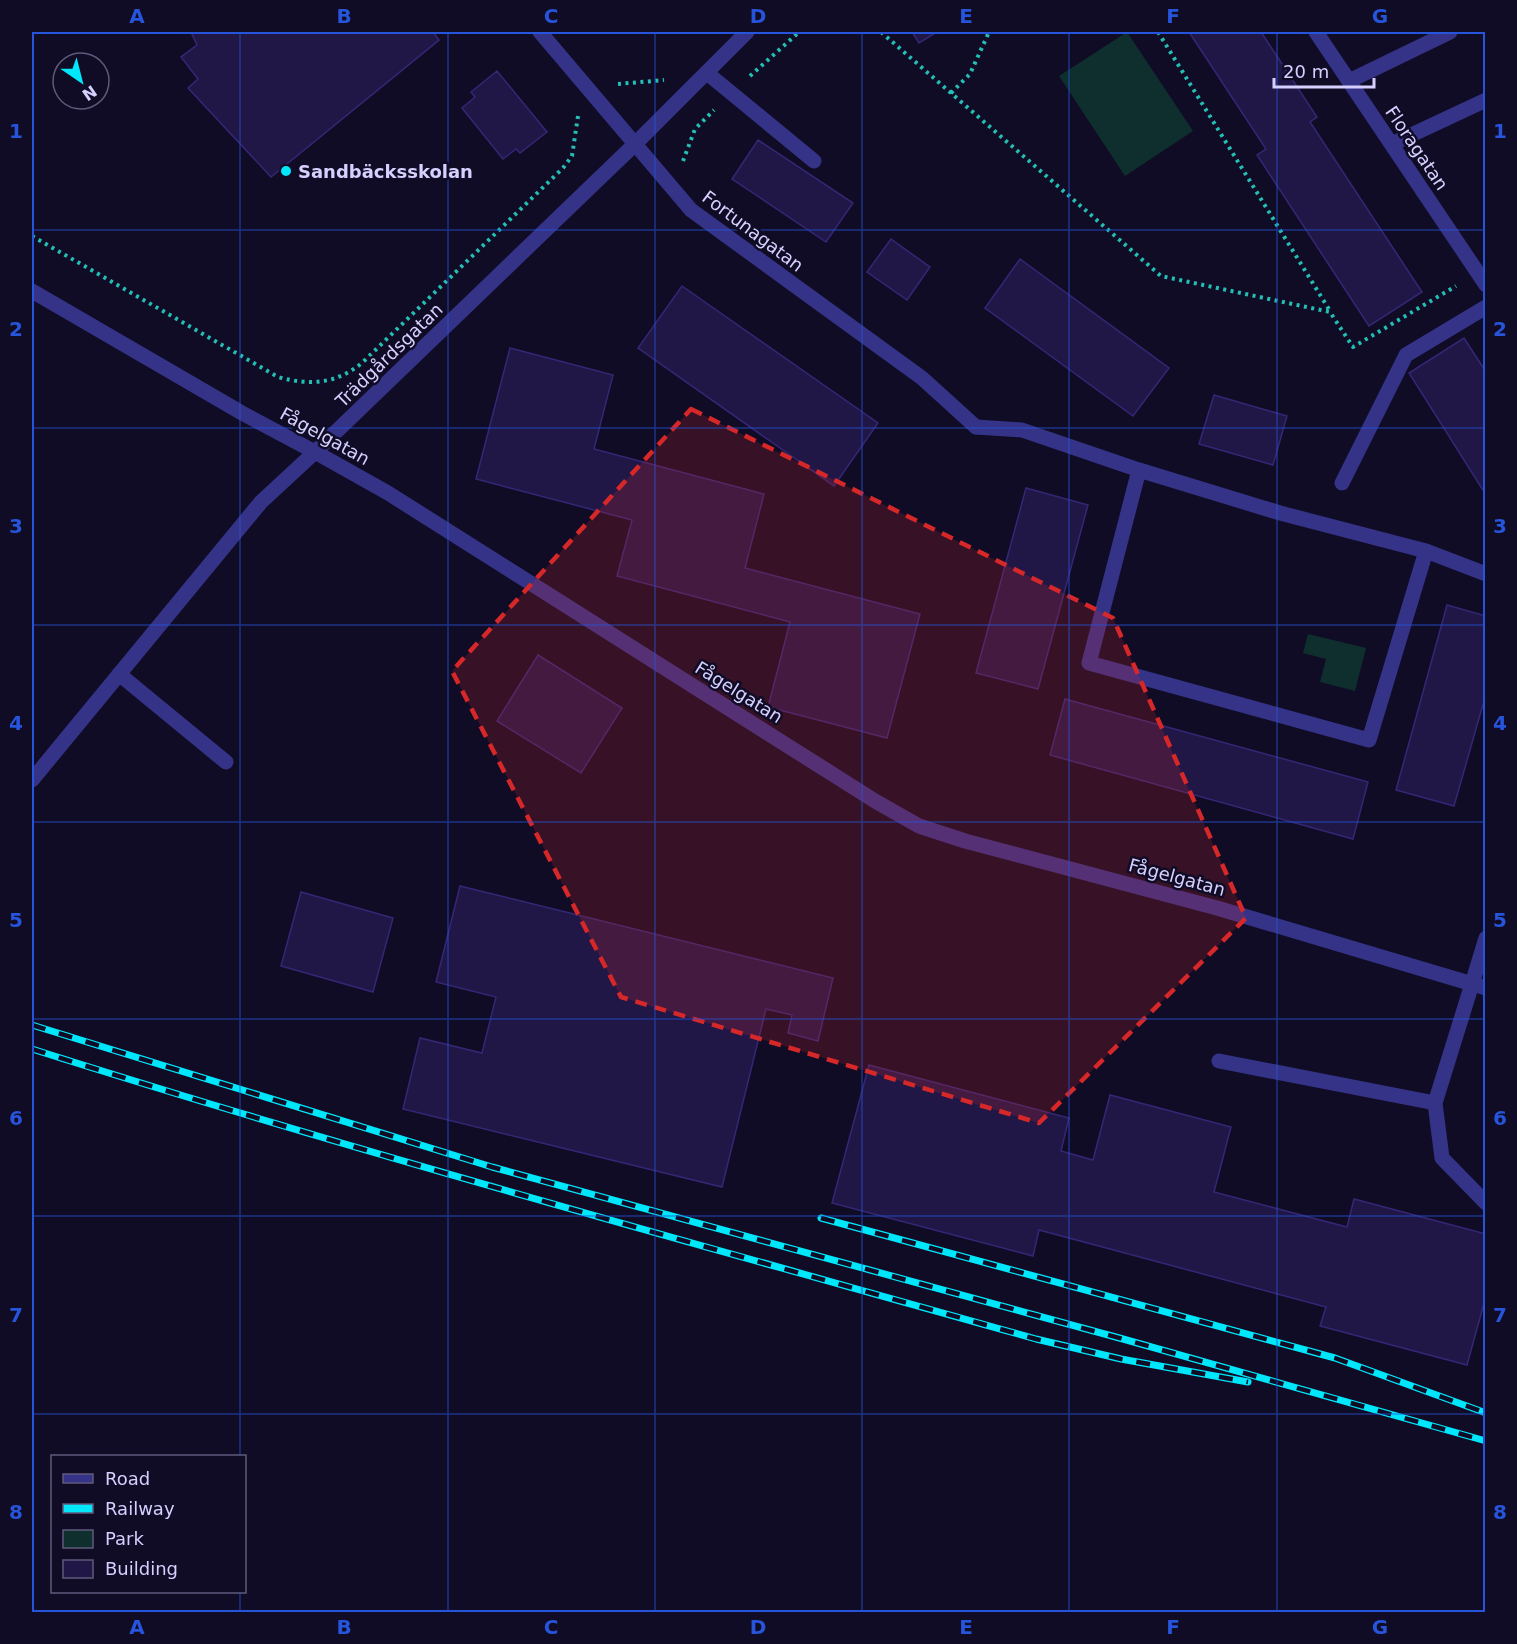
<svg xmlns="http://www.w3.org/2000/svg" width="1517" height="1644" font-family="'DejaVu Sans',sans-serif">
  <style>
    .green { fill: #0f2f2e }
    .building { fill: #201747; stroke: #352776; stroke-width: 1.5 }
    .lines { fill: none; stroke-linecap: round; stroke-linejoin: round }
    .path { stroke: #24bfb4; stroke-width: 4; stroke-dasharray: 3 4.5; stroke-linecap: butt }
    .service { stroke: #353388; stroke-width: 15 }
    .minor { stroke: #353388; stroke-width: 15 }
    .tertiary { stroke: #353388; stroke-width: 15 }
    .rail-casing { stroke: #00e6fb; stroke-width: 7 }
    .rail { stroke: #100c25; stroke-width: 4.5; stroke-dasharray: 14; stroke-linecap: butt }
    .marked { fill: #d62828; fill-opacity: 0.2; stroke: #d62828; stroke-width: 4.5; stroke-dasharray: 12 8; stroke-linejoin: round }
    .grid { fill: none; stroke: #2654da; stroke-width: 1.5; stroke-opacity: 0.55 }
    .poi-dot { fill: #00e6fb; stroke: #100c25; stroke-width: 2 }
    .labels { text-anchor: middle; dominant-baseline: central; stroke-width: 5; stroke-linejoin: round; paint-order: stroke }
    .street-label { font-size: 18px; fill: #d5d0ff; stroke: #100c25 }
    .poi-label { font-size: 18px; font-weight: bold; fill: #d5d0ff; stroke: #100c25; text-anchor: start }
    .neatline { fill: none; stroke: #2654da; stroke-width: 2 }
    .grid-label { font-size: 20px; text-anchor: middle; font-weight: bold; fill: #2654da }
  </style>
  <rect width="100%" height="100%" fill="#100c25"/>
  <path class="green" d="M1127 32 1193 131 1125 176 1059 76Z
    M1308 634 1366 648 1355 691 1320 682 1326 659 1303 653Z"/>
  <path class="building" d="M191 32H433L439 40 271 177 188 88 198 79 181 57 197 45Z
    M912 32H937L919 43Z
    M1189 32H1261L1317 117 1310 122 1422 292 1369 326 1257 155 1266 149Z
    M497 71 547 132 520 153 516 149 503 159 462 108 475 97 471 92Z
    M758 140 853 203 826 242 732 179Z
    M891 239 930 267 907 300 867 272Z
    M1020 259 1169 368 1133 416 985 308Z
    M682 286 878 423 834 486 638 348Z
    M1464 338 1486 372V495L1409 373Z
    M510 348 613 375 594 449 764 494 745 568 920 614 887 738 768 707 790 622 617 576 632 520 476 479Z
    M1214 395 1287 416 1273 465 1199 444Z
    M1026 488 1088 505 1038 689 976 673Z
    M1447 605 1486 616V694L1454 806 1396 790Z
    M538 655 622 708 581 773 497 721Z
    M1065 699 1368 782 1353 839 1050 755Z
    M460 886 833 978 818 1041 788 1033 792 1015 766 1009 722 1187 403 1109 420 1038 482 1053 496 997 436 982Z
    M301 892 393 918 373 992 281 966Z
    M869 1065 1069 1118 1061 1151 1093 1160 1110 1095 1231 1127 1214 1192 1347 1227 1354 1199 1486 1234V1296L1467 1365 1320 1326 1326 1307 1039 1230 1033 1256 832 1203Z"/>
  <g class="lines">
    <path class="path" d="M881 32 1161 276 1330 312 1353 347 1456 286
      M1158 32 1330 311
      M750 76 799 32
      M618 84 664 80
      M951 93 970 74 989 32
      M683 161 695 129 714 110
      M32 236 278 377C310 386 337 384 363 362L563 168 572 156 578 116"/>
    <path class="service" d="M707 73 814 161
      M1349 81 1450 32
      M1392 144 1486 100
      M976 427 1022 430 1139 470 1280 513 1426 551 1486 574
      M1139 470 1089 663 1369 740 1426 551
      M1342 483 1406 355 1486 307
      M119 674 226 762
      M1472 984 1435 1103 1442 1158 1486 1203
      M1219 1061 1435 1103"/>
    <path class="minor" d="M540 32 691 210 922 378 976 427
      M1316 32 1486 285
      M32 780 261 502 315 452 388 493 875 801 919 826 965 841 1217 908 1486 988
      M1472 984 1486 938"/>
    <path class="tertiary" d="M32 291 242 413 315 452 634 145 747 32"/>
    <g class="rail-casing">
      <path id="rail" d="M32 1025 492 1167 1123 1339 1486 1441
        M32 1049C364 1154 701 1245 1036 1339L1121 1359 1248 1382
        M821 1218 1335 1358 1486 1413"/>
    </g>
    <use href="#rail" class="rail"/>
  </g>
  <path class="marked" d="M691 409 1113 618 1246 918 1039 1123 621 997 452 671Z"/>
  <path class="grid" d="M240 32V1456M448 32V1612M655 32V1612M862 32V1612M1069 32V1612M1277 32V1612M32 230H1486M32 428H1486M32 625H1486M32 822H1486M32 1019H1486M32 1216H1486M32 1414H1486M240 1592V1612"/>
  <circle class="poi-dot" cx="286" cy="171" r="6"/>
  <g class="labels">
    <g class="street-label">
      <text transform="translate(1417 148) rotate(56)">Floragatan</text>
      <text transform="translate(753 231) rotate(37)">Fortunagatan</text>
      <text transform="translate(389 355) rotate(-44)">Trädgårdsgatan</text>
      <text transform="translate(325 436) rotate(29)">Fågelgatan</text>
      <text transform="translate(739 692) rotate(32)">Fågelgatan</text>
      <text transform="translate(1177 877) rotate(15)">Fågelgatan</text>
    </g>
    <g class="poi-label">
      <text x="298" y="171">Sandbäcksskolan</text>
    </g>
  </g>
  <rect width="1517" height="1644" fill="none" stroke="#100c25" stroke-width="66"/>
  <rect x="51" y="1455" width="195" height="138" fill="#100c25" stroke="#5f5a7c" stroke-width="1.5"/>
  <rect x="63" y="1474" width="30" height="9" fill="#353388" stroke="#5f5a7c" stroke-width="1.5"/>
  <text x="105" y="1485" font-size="18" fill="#d5d0ff">Road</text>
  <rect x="63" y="1504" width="30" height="9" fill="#00e6fb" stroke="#5f5a7c" stroke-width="1.5"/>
  <text x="105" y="1515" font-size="18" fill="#d5d0ff">Railway</text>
  <rect x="63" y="1530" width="30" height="18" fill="#0f2f2e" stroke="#5f5a7c" stroke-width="1.5"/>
  <text x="105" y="1545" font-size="18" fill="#d5d0ff">Park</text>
  <rect x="63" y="1560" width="30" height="18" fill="#201747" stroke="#5f5a7c" stroke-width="1.5"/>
  <text x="105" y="1575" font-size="18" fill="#d5d0ff">Building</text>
  <g transform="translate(81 81) rotate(145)"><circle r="28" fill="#100c25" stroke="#5f5a7c" stroke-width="1.5"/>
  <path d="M0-4.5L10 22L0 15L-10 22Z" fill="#00e6fb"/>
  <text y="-9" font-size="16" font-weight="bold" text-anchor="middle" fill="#d5d0ff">N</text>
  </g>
  <path d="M1274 78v9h100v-9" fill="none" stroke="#d5d0ff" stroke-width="3"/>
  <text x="1283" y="78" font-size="18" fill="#d5d0ff" stroke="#100c25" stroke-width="4.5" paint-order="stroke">20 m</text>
  <rect x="33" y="33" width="1451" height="1578" class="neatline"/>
  <g class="grid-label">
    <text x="137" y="23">A</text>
    <text x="344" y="23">B</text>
    <text x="551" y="23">C</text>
    <text x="758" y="23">D</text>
    <text x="966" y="23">E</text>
    <text x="1173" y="23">F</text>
    <text x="1380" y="23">G</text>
    <text x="16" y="138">1</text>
    <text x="1500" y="138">1</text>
    <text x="16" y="336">2</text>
    <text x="1500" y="336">2</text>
    <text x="16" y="533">3</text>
    <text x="1500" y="533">3</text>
    <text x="16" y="730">4</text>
    <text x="1500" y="730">4</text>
    <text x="16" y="927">5</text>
    <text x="1500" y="927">5</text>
    <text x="16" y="1125">6</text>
    <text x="1500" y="1125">6</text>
    <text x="16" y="1322">7</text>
    <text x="1500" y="1322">7</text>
    <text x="16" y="1519">8</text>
    <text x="1500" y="1519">8</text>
    <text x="137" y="1634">A</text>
    <text x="344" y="1634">B</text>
    <text x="551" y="1634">C</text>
    <text x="758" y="1634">D</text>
    <text x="966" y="1634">E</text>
    <text x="1173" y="1634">F</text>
    <text x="1380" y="1634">G</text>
  </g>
</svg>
